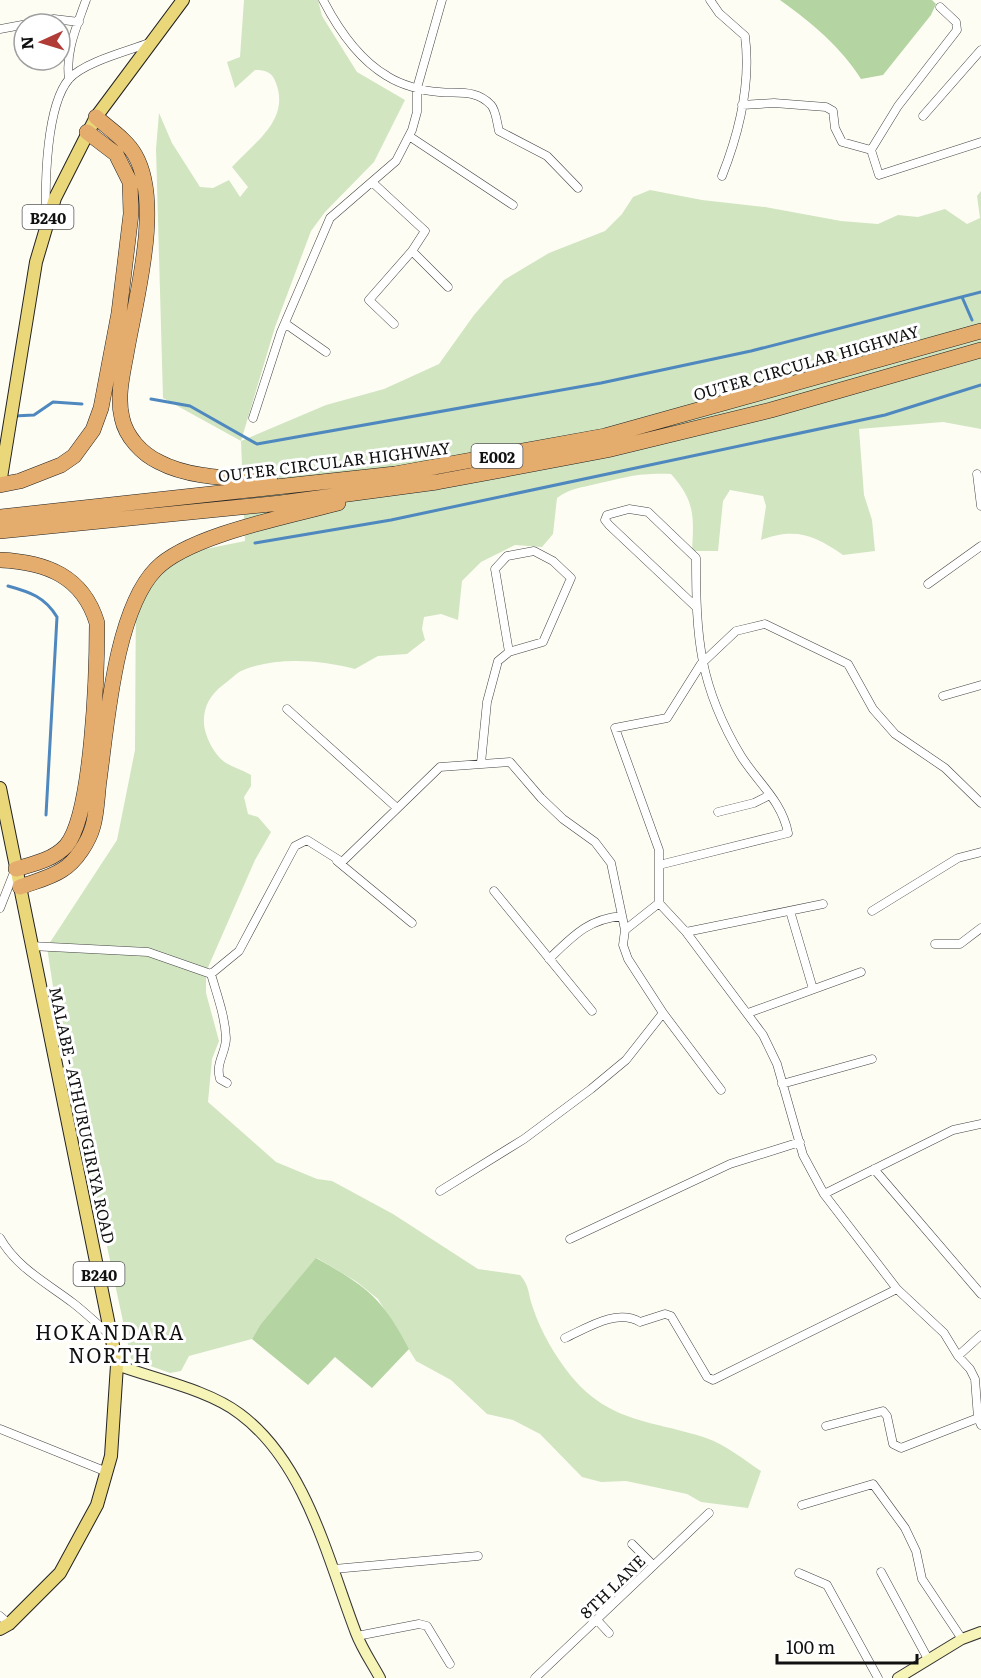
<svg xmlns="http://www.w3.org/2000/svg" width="981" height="1678" font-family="Literata,serif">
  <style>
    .green { fill: #d1e5c1 }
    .forest { fill: #b4d4a2 }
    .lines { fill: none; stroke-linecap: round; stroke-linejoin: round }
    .stream { stroke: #4e88be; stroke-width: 3 }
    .street-casing { stroke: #434343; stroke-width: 9 }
    .secondary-casing { stroke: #323232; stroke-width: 12 }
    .primary-casing { stroke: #212121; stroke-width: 14 }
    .highway-casing { stroke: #212121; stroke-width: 16 }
    .street { stroke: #fff; stroke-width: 8 }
    .secondary { stroke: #f6f4b7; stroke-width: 10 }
    .primary { stroke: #e9d779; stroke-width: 12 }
    .highway { stroke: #e4ad6d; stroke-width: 15 }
    .labels { text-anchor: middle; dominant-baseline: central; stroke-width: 6; stroke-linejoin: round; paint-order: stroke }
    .shield { fill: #fff; stroke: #585858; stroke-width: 1.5 }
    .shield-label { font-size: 15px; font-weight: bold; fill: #101010 }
    .street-label { font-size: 16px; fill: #101010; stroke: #fff }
    .quarter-label { font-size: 20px; letter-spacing: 1.5px; fill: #101010; stroke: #fff }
  </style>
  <rect width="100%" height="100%" fill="#fefdf4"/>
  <path class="green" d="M244 0H318L322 16 357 72 405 100 374 162 325 212 311 231 275 327 241 441 326 405 384 389 439 364 474 315 504 280 549 253 605 231 622 214 633 197 650 190 702 200 765 207 841 221 878 224 898 215 918 217 945 209 967 224 980 218 977 196 981 191V429L943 422 859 429 864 495 872 520 875 551 843 555C815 535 795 527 761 540L766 506 763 496 730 490 723 501 718 551H692C694 516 695 501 671 474 637 473 628 477 596 484 581 488 570 488 557 498L553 534 542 547 515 545 481 562 462 581 458 620 441 614 424 617 422 629 425 640 407 654 378 656 355 669C321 660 275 656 241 671 235 674 229 681 223 685 210 695 203 707 204 724 205 737 215 756 226 763 234 768 243 770 251 775V786L244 797 248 814 258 817 271 832 255 860 206 972V993L219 1041 212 1059 208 1102 276 1162 317 1179 332 1181 393 1214 478 1269 520 1275C530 1286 528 1295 533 1308 541 1332 555 1356 571 1376 611 1424 653 1420 706 1438 725 1444 744 1460 761 1471L748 1508 701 1502 687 1494 626 1481 601 1482 582 1477 540 1434 513 1420 487 1414 451 1380 416 1361 378 1299 357 1282 317 1258 260 1325 252 1339 189 1356 181 1371 170 1373 131 1359 56 1007 47 947 117 840 135 750 136 583 191 552 245 541 241 441 163 398 156 149 159 113 172 143 200 187 213 188 229 180 240 197 248 187 232 167C255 142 290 120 276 83 272 72 266 70 255 70L235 88 227 62 240 57Z"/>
  <path class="forest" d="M780 0H932L936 4 931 15 883 75 861 79C841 47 811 22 780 0Z
    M316 1258C367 1287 381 1296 409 1349L372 1388 335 1357 308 1385 252 1339 260 1325Z"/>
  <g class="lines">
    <path class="stream" d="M962 297 972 320
      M151 399 190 406 257 444 601 383 751 351 981 292
      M14 416 34 415 53 402 82 404
      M255 543 391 520 885 415 981 385
      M8 586C30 592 45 597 57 617L46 815"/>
    <g class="street-casing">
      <path id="street" d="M323 0C338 29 358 59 387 76 401 85 423 91 439 92 458 94 476 89 491 105 496 110 497 123 499 131L547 156 578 188
        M710 0 719 13 745 36C751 82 739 133 722 176
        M0 29 54 19 79 22
        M69 79C65 51 77 26 86 0
        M742 105 774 103 826 107 833 111 835 128 842 142 871 150 879 175 981 142
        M923 116 981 50
        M409 136 513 205
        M871 150 898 106 957 30 956 22 940 7
        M372 182 425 231 412 251 369 300 394 324
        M46 218C45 183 46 106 69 79 84 62 128 51 149 43
        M412 251 448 287
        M286 324 326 352
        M253 418 281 332 330 218 396 161 412 130 417 112V88L442 0
        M977 474 981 506
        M928 584 981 546
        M943 696 981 685
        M287 709 397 808
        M481 763 487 702 498 661 509 652 495 569 507 556 534 551 553 561 571 578 543 642 509 652
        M718 812 754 803 770 795
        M337 861 412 923
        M659 865 788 833C782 801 758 783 741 756 699 686 696 638 696 558L648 512 629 509 607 515 605 520 609 525 696 607
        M494 891 592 1011
        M659 903V850L615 728 667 718 701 664 736 631 765 624 848 664 873 709 895 734 945 768 981 803
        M0 908 15 870
        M790 911 813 989
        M872 911 958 858 981 852
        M625 930 659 903 686 932 763 1035 777 1064 803 1155 824 1194 897 1289 944 1333 958 1356 970 1369 975 1379 978 1418 981 1425
        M686 932 823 904
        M935 944H960L981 928
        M31 946 148 952 211 974 239 951 295 846 307 840 342 862 440 767 510 762 541 798 563 819 595 842 611 863 625 930 623 945 628 959 663 1013 721 1090
        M549 959C573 936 588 919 622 916
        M211 974C217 995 225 1016 226 1038 226 1053 215 1063 220 1079L227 1083
        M748 1013 861 972
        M782 1084 872 1059
        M874 1169 981 1294
        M440 1191 524 1139 591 1089 626 1060 663 1013
        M824 1194 953 1130 981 1124
        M0 1238C17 1268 47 1283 73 1303 86 1313 97 1324 109 1334
        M570 1239 730 1164 800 1142
        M565 1338C587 1328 617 1308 640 1322L665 1314 671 1316 707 1377 713 1380 897 1289
        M958 1356 981 1335
        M826 1426 883 1411 887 1416 893 1444 901 1448 978 1418
        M0 1429 107 1472
        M802 1505 873 1484 905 1528 916 1551 922 1579 962 1639
        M632 1544 653 1565
        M334 1569 478 1556
        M881 1572 928 1659
        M799 1573 827 1585 878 1678
        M0 1616 9 1624
        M597 1620 609 1633
        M357 1636 419 1624 427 1626 450 1664
        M535 1678 709 1513"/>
    </g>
    <g class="secondary-casing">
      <path id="secondary" d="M117 1365C155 1379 209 1390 240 1414 306 1463 328 1560 356 1633 362 1649 372 1663 380 1678
        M898 1678 962 1639 981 1632"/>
    </g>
    <g class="primary-casing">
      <path id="primary" d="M0 484 36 262 55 198 96 117 183 0
        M0 788 117 1365 111 1456 97 1505 60 1573 9 1624 0 1629"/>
    </g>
    <g class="highway-casing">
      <path id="highway" d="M96 117C108 128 127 140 135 155 163 204 135 301 126 355 122 376 117 397 122 418 126 437 142 454 159 462 191 479 235 478 270 481
        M0 485 20 481 61 465 74 456 93 430 101 408 119 313 131 214 130 182 116 154 87 132
        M0 517 395 474 605 436 981 331
        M0 531 281 503 437 482 607 450 771 410 981 350
        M0 560C46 562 83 576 97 623 97 669 93 814 66 846 53 860 33 864 16 869
        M20 887C33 882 50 878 62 870 76 862 89 841 93 826 97 812 97 796 99 781 107 724 115 611 156 569 189 535 290 516 338 503"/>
    </g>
    <use href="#street" class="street"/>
    <use href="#secondary" class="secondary"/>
    <use href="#primary" class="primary"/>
    <use href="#highway" class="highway"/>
  </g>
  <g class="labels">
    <g class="shield">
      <rect x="22.5" y="205" width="51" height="24" rx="4.5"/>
      <rect x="471.5" y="444" width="51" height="24" rx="4.5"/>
      <rect x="73.5" y="1262" width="51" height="24" rx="4.5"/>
    </g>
    <g class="shield-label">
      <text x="48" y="217">B240</text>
      <text x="497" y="456">E002</text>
      <text x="99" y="1274">B240</text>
    </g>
    <g class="street-label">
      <text transform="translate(806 362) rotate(-16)">OUTER CIRCULAR HIGHWAY</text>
      <text transform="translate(334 461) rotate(-7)">OUTER CIRCULAR HIGHWAY</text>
      <text transform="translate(83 1115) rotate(78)">MALABE - ATHURUGIRIYA ROAD</text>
      <text transform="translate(612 1586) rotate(-44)">8TH LANE</text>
    </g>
    <g class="quarter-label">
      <text x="110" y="1331">HOKANDARA<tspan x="110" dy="23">NORTH</tspan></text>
    </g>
  </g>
  <g transform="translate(42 42) rotate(266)"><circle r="28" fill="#ffffff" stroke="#9f9f9f" stroke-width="1.5"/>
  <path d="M0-4.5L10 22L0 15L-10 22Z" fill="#b13c37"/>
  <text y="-9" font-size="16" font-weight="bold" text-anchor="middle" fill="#101010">N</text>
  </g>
  <path d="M777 1654v9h140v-9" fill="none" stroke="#101010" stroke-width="3"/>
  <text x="786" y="1654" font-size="18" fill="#101010" stroke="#ffffff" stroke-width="4.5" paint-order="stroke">100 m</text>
</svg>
